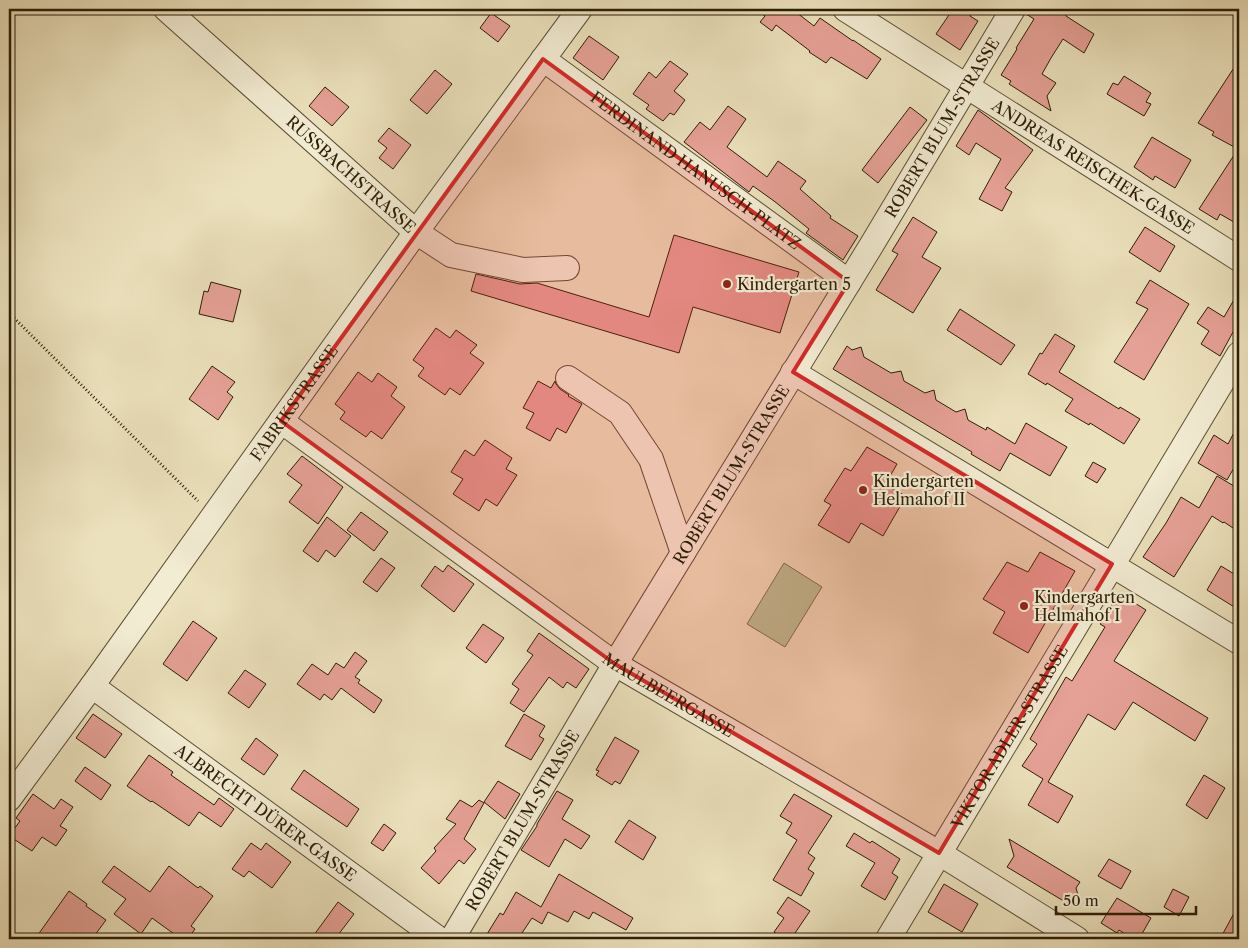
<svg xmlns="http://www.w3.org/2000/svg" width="1248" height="948" font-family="'Libre Caslon Text',serif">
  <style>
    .green { fill: #b3c494; stroke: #70704d }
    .building { fill: #e6a196; stroke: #2d1d06 }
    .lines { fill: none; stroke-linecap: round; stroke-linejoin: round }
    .minor-casing { stroke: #5c4e34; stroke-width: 26 }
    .path { stroke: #2d1d06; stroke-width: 3; stroke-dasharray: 1 2.5; stroke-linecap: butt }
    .minor { stroke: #f2ecd3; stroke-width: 24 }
    .marked { fill: #d62828; fill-opacity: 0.2; stroke: #d62828; stroke-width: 4; stroke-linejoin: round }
    .poi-dot { fill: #8f2418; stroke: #f2ecd3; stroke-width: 2 }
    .labels { text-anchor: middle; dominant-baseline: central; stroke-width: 4.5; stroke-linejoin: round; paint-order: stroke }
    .street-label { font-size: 16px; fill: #2d1d06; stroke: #f2ecd3 }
    .poi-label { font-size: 16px; fill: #2d1d06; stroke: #f2ecd3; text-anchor: start }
  </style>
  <rect width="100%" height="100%" fill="#ebe1bc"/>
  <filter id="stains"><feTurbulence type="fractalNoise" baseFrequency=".004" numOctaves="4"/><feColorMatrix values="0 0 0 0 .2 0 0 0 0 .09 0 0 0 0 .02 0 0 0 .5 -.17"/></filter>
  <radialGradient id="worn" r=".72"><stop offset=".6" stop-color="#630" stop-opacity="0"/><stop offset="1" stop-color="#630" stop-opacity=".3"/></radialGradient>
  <path class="green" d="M784 563 822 587 785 647 747 624Z"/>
  <path class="building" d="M756 9H792L814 26 820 18 853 41V40L881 59 867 79 831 57 826 63 809 52 810 51 776 25 772 31 760 22 765 16Z
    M953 9H974L970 16 978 21 960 50 936 34Z
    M1027 9H1058L1066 14V16L1094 34 1084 53 1063 39 1051 58 1042 74 1056 83 1047 96 1051 111 1009 84 1011 81 1001 75 1017 49 1016 48 1034 19 1026 14Z
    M491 13 510 26 498 42 480 28Z
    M589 36 619 57 603 80 573 58Z
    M1239 60V225L1220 214 1217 220 1199 209 1238 149 1212 135 1214 132 1198 123Z
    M670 61 688 74 674 91 685 100 674 115 670 113 663 121 646 109 649 105 633 94 649 72 656 78Z
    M435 70 452 84 427 114 410 100Z
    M1124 76 1151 93 1146 102 1151 104 1144 116 1107 94 1113 83 1118 85Z
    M325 87 349 107 332 126 309 106Z
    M728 106 746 119 727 147 767 177 778 161 806 181 800 189 831 216 830 218 858 236 843 260 806 233 809 229 774 201 753 186 749 192 684 142 700 122 710 130Z
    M910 107 927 120 878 183 862 170Z
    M978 110 1033 150 1005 188 1012 192 1002 211 979 199 1001 159 976 143 969 155 956 146Z
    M389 128 411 145 393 169 379 158 387 148 378 141Z
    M1152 137 1191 160 1175 188 1155 176 1153 180 1134 167Z
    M913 217 937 232 922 257 941 268 913 313 876 290 898 254 892 251Z
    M1145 227 1175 246 1160 272 1129 252Z
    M674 235 799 272 780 333 693 307 679 353 471 291 476 274 520 284 537 283 649 317Z
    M1150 280 1189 304 1144 380 1114 362 1148 309 1136 303Z
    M211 282 241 290 233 322 199 314 204 291 208 292Z
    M1239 291V335L1233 332 1220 356 1201 344 1209 331 1197 323 1208 307 1224 317Z
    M960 309 1015 345 1001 365 947 330Z
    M436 328 450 338 456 330 477 345 470 353 484 363 460 395 450 388 445 395 418 376 424 368 413 360Z
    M1055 334 1075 346 1059 372 1119 409 1120 407 1140 419 1124 444 1090 423 1089 425 1065 411 1073 399 1047 383 1046 385 1028 374 1040 353 1042 354Z
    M847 346 852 350 861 347 864 357 891 373 901 371 904 381 925 393 934 390 936 400 956 412 965 409 968 420 986 430 987 427 1015 444 1026 423 1067 447 1050 476 1010 453 1000 471 971 454 972 452 833 369Z
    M212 366 235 382 227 392 233 397 218 420 189 399Z
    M358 372 372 382 378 373 397 387 391 396 405 407 382 439 371 431 366 437 340 419 345 412 335 404Z
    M538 381 551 388 555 381 556 384 560 389 569 395 568 396 582 404 566 433 557 428 550 441 526 428 534 413 523 408Z
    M1239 423V459L1227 480 1198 463 1214 435 1228 444Z
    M485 440 512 458 506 469 517 475 497 506 486 499 479 511 453 494 463 479 451 472 465 450 474 456Z
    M867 447 897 464 885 485 906 496 883 536 861 523 849 543 818 525 831 505 824 501 845 468 851 471Z
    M302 456 343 487 318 524 289 502 302 485 287 474Z
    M1093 462 1106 469 1097 483 1085 476Z
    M1217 476 1239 489V532L1224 522 1223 523 1212 516 1174 577 1143 557 1166 523 1181 497 1199 508Z
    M361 512 388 532 374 551 347 530Z
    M327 517 351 536 335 557 326 550 318 562 303 551Z
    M1040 552 1075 571 1028 653 993 633 1005 612 983 599 1007 562 1028 572Z
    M381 558 395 568 377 592 363 582Z
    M448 565 474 584 454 612 421 586 435 566 443 572Z
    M1221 566 1239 577V610L1207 590Z
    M1119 593 1146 610 1114 661 1208 718 1195 741 1133 702 1115 730 1088 714 1048 782 1073 796 1058 823 1028 805 1043 779 1022 766 1037 744 1030 739 1066 677 1072 681 1105 627 1100 624Z
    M193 621 217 638 187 681 163 664Z
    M483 624 504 638 486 663 466 648Z
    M539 633 589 669 576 688 567 682 563 688 549 677 524 712 510 703 519 689 512 684 533 655 527 651Z
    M355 652 367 661 355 677 360 680 358 683 382 700 374 713 341 688 332 700 324 694 320 700 297 684 312 664 328 675 336 663 344 668Z
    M245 670 266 684 249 708 228 693Z
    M93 714 122 734 105 758 76 738Z
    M524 714 545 726 539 736 544 739 531 760 505 746Z
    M615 737 639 751 620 784 615 781 612 785 596 775 599 771 596 770Z
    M256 738 278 755 264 775 241 759Z
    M149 755 173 772 171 775 214 805 219 798 234 809 221 827 199 812 189 826 152 801 151 802 127 786Z
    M85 767 111 785 101 800 75 781Z
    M304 770 359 809 347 827 291 789Z
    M1204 775 1225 788 1207 819 1186 805Z
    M498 781 520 794 505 819 484 802Z
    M557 791 573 800 562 819 590 836 581 849 565 839 549 867 521 850 537 826V824Z
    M33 794 54 809 61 799 73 807 60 826 67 830 56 846 42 837 32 851 9 836 20 821 16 818Z
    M794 794 832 816 808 853 815 858 808 869 814 873 801 896 773 880 797 840 786 833 792 823 780 816Z
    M460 800 472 807 479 800 484 803 464 839 476 849 464 864 459 860 439 884 421 868 436 851 434 848 456 824 446 819Z
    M629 820 656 837 643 860 615 842Z
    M384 824 396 833 383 851 371 843Z
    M854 833 870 843 872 841 900 859 892 873 898 877 885 900 861 886 875 863 846 846Z
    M1009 839 1080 882 1076 888 1078 895 1075 900 1067 903 1007 867 1014 856Z
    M251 843 261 850 266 843 291 862 272 888 249 871 244 877 232 869Z
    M1109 859 1131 871 1121 889 1098 876Z
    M114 866 150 892 169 866 198 888 200 886 213 896 191 926 195 929 188 939H181L152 918 141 934 114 914 126 899 102 882Z
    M559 874 633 918 626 930 593 912 589 919 574 911 568 922 548 912 542 924 532 918 518 939H484L500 913 503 915 516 892 541 907Z
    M944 884 978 904 962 932 928 912Z
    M1173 889 1189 897 1179 916 1164 907Z
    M69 891 87 904 86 906 106 920 92 939H81L72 933 67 939H35Z
    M788 897 810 911 791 939H785L774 932 784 918 777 913Z
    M1117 898 1151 918 1139 939H1133L1119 930 1117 933 1101 923Z
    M338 902 354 914 335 939H311Z
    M1239 904V939H1220Z"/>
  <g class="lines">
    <g class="minor-casing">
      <g id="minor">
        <path id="s1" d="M166 9 416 232 451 255 523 270 567 268"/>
        <path id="s2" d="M845 9 1239 259"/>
        <path id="s3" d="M543 59 849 282"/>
        <path d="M793 372 1239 642"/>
        <path d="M568 378 620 413 651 459 683 553"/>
        <path id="s4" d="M281 421 615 664 939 853 1077 939"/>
        <path id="s5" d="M92 686 439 939"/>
        <path id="s6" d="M9 799 92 686 416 232 580 9"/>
        <path id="s7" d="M452 939 615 664 871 246 1013 9"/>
        <path id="s8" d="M888 939 1239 354"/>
      </g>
    </g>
    <path class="path" d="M9 313 198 501"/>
    <use href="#minor" class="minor"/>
  </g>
  <path class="marked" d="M543 59 849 282 793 372 1112 564 939 853 615 664 281 421Z"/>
  <g class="poi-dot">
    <circle cx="727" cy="284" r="5"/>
    <circle cx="863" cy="490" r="5"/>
    <circle cx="1024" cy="606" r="5"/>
  </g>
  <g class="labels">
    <g class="street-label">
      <text stroke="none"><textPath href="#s7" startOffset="948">ROBERT BLUM-STRASSE</textPath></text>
      <text stroke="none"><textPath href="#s2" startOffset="294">ANDREAS REISCHEK-GASSE</textPath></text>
      <text stroke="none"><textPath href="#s3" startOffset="189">FERDINAND HANUSCH-PLATZ</textPath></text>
      <text stroke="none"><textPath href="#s1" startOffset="248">RUSSBACHSTRASSE</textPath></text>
      <text stroke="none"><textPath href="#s6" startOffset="488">FABRIKSTRASSE</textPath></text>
      <text stroke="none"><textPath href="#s7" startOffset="542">ROBERT BLUM-STRASSE</textPath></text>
      <text stroke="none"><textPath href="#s4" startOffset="475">MAULBEERGASSE</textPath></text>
      <text stroke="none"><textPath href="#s8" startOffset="236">VIKTOR ADLER-STRASSE</textPath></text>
      <text stroke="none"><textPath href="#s5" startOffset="215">ALBRECHT DÜRER-GASSE</textPath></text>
      <text stroke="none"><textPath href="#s7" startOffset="138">ROBERT BLUM-STRASSE</textPath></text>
    </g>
    <g class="poi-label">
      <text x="737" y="284">Kindergarten 5</text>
      <text x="873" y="481">Kindergarten<tspan x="873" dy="18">Helmahof II</tspan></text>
      <text x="1034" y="597">Kindergarten<tspan x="1034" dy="18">Helmahof I</tspan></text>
    </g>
  </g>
  <rect width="1248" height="948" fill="none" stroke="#ebe1bc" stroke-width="30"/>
  <rect x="10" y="10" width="1228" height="928" fill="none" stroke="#2d1d06" stroke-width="2.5"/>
  <rect x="15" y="15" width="1218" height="918" fill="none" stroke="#2d1d06"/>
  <path d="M1056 906v8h140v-8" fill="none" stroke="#2d1d06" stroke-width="2.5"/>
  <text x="1063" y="906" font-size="15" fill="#2d1d06" stroke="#f2ecd3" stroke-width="4" paint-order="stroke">50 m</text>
  <rect width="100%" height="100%" filter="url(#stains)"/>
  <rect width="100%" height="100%" fill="url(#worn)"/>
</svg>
